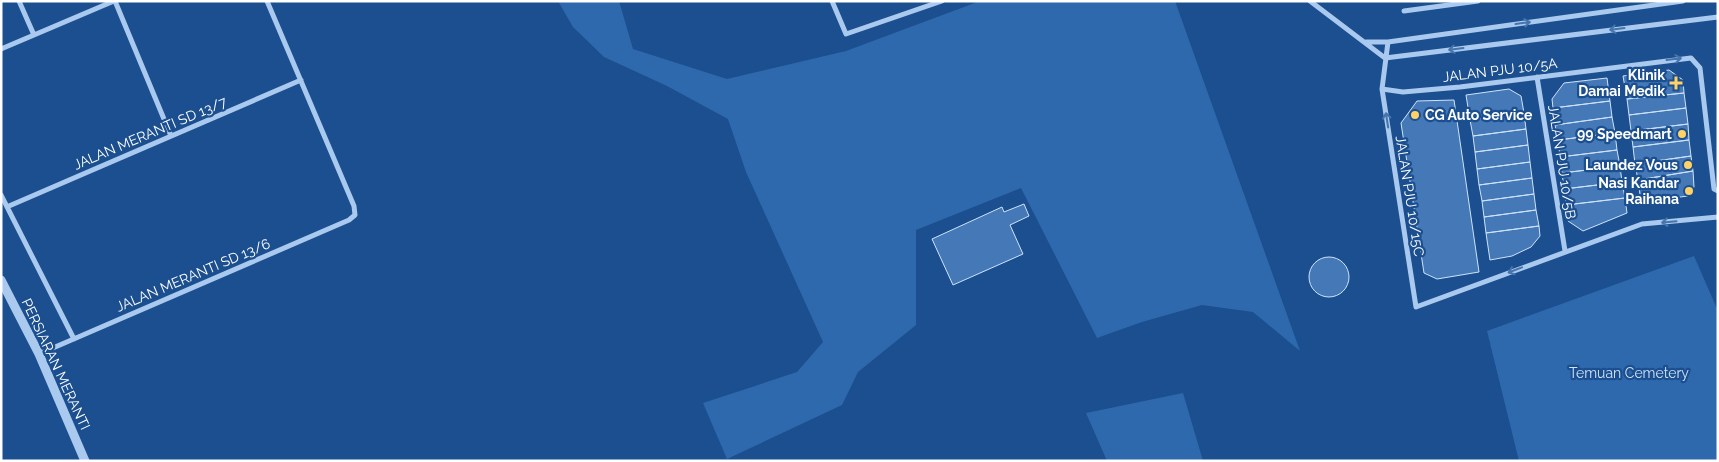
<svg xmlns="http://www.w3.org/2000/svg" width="1719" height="462" font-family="Raleway,sans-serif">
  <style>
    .green { fill: #2e69ad }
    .building { fill: #4478b7; stroke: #cfe3fa }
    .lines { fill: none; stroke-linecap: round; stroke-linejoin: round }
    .minor { stroke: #a9c9ee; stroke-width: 5 }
    .tertiary { stroke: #a9c9ee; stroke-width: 9 }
    .oneway { stroke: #4674ac }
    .poi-dot { fill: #ffd166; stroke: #1b4f8f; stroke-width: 2 }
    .labels { text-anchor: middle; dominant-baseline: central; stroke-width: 4.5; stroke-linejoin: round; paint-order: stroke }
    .street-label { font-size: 14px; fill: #fff; stroke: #1b4f8f }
    .poi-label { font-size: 14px; font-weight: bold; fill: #fff; stroke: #1b4f8f; text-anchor: end }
    .park-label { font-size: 14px; fill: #cfe3fa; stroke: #1b4f8f }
  </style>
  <rect width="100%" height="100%" fill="#1b4f8f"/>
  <path class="green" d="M558 1H619L633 49 727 79 846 51 980 1H1175L1300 351 1253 312 1202 305 1142 322 1097 338 1021 188 916 230V325L858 372 842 405 727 459 703 403 797 372 823 342 746 172 728 119 667 86 604 57 573 27Z
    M1694 256 1718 311V461H1519L1487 331Z
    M1183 393 1203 461H1107L1086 413Z"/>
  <path class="building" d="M1669 70 1683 80 1684 93 1627 99 1623 76Z
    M1607 78 1610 101 1553 108 1552 99 1564 83Z
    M1509 89 1521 96 1524 113 1470 120 1466 95Z
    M1684 93 1686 108 1629 115 1627 99Z
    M1454 100 1479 272 1437 279 1424 273 1401 123 1417 101Z
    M1610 101 1612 117 1555 125 1553 108Z
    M1686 108 1688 124 1631 131 1629 115Z
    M1524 113 1526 129 1473 136 1470 120Z
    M1612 117 1615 133 1558 140 1555 125Z
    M1688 124 1689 140 1633 147 1631 131Z
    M1526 129 1528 145 1475 152 1473 136Z
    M1615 133 1617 150 1560 157 1558 140Z
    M1689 140 1691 156 1635 164 1633 147Z
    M1528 145 1530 162 1477 169 1475 152Z
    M1617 150 1620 166 1562 173 1560 157Z
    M1691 156 1693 171 1638 180 1635 164Z
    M1530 162 1532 178 1479 185 1477 169Z
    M1620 166 1622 182 1564 189 1562 173Z
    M1693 171 1694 187 1688 196 1641 202 1638 180Z
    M1532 178 1534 194 1482 201 1479 185Z
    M1622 182 1625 198 1566 205 1564 189Z
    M1534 194 1536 210 1484 217 1482 201Z
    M1625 198 1627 213 1583 231 1568 221 1566 205Z
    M1024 204 1029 216 1010 225 1023 254 953 285 932 239 1002 207 1004 212Z
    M1536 210 1539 226 1486 233 1484 217Z
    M1539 226 1540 236 1531 247 1512 256 1490 260 1486 233Z
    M1309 277a20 20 0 1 1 40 0a20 20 0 1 1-40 0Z"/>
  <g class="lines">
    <path class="minor" d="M19 1 34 35
      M115 1 171 136
      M832 1 846 34 942 1
      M1310 1 1385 58 1718 17
      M1404 11 1478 1
      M1366 42H1388L1683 1
      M1388 42 1382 89 1416 307 1642 224 1718 217
      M1 49 114 1
      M1537 77 1565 251
      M1382 89 1403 92 1460 87 1691 58 1700 68 1714 189 1718 191
      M1 195 74 339
      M9 206 301 80
      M39 354 349 220 355 215 354 206 267 1"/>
    <path class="tertiary" d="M1 280 39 354 85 461"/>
  </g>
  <defs><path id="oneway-shaft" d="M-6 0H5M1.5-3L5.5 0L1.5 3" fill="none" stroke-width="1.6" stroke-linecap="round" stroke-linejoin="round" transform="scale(1.25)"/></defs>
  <g class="oneway">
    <use href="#oneway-shaft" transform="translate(1523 23) rotate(-8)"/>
    <use href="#oneway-shaft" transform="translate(1617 29) rotate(173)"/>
    <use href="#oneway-shaft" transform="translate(1456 49) rotate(173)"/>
    <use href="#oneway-shaft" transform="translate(1674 59) rotate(-7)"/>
    <use href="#oneway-shaft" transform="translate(1387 120) rotate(-99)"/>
    <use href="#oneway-shaft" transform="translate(1669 222) rotate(175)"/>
    <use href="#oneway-shaft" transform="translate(1515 270) rotate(159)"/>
  </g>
  <g class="poi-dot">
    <path d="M1673.5 75.5h5v5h5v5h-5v5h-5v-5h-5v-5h5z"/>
    <circle cx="1415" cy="115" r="5"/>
    <circle cx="1682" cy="134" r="5"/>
    <circle cx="1688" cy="165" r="5"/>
    <circle cx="1689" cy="191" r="5"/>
  </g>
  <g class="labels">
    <g class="street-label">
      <text transform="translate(1500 70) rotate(-7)">JALAN PJU 10/5A</text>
      <text transform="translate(150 133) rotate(-23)">JALAN MERANTI SD 13/7</text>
      <text transform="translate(1562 162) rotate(81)">JALAN PJU 10/5B</text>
      <text transform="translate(1410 196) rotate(81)">JALAN PJU 10/15C</text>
      <text transform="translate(193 275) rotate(-23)">JALAN MERANTI SD 13/6</text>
      <text transform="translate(56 364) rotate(65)">PERSIARAN MERANTI</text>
    </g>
    <g class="poi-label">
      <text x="1665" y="75">Klinik<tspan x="1665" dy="16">Damai Medik</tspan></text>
      <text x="1425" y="115" text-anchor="start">CG Auto Service</text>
      <text x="1672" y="134">99 Speedmart</text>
      <text x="1678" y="165">Laundez Vous</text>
      <text x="1679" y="183">Nasi Kandar<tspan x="1679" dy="16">Raihana</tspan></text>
    </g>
    <g class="park-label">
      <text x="1629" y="373">Temuan Cemetery</text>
    </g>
  </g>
  <rect width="1719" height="462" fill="none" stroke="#ffffff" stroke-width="5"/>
</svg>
